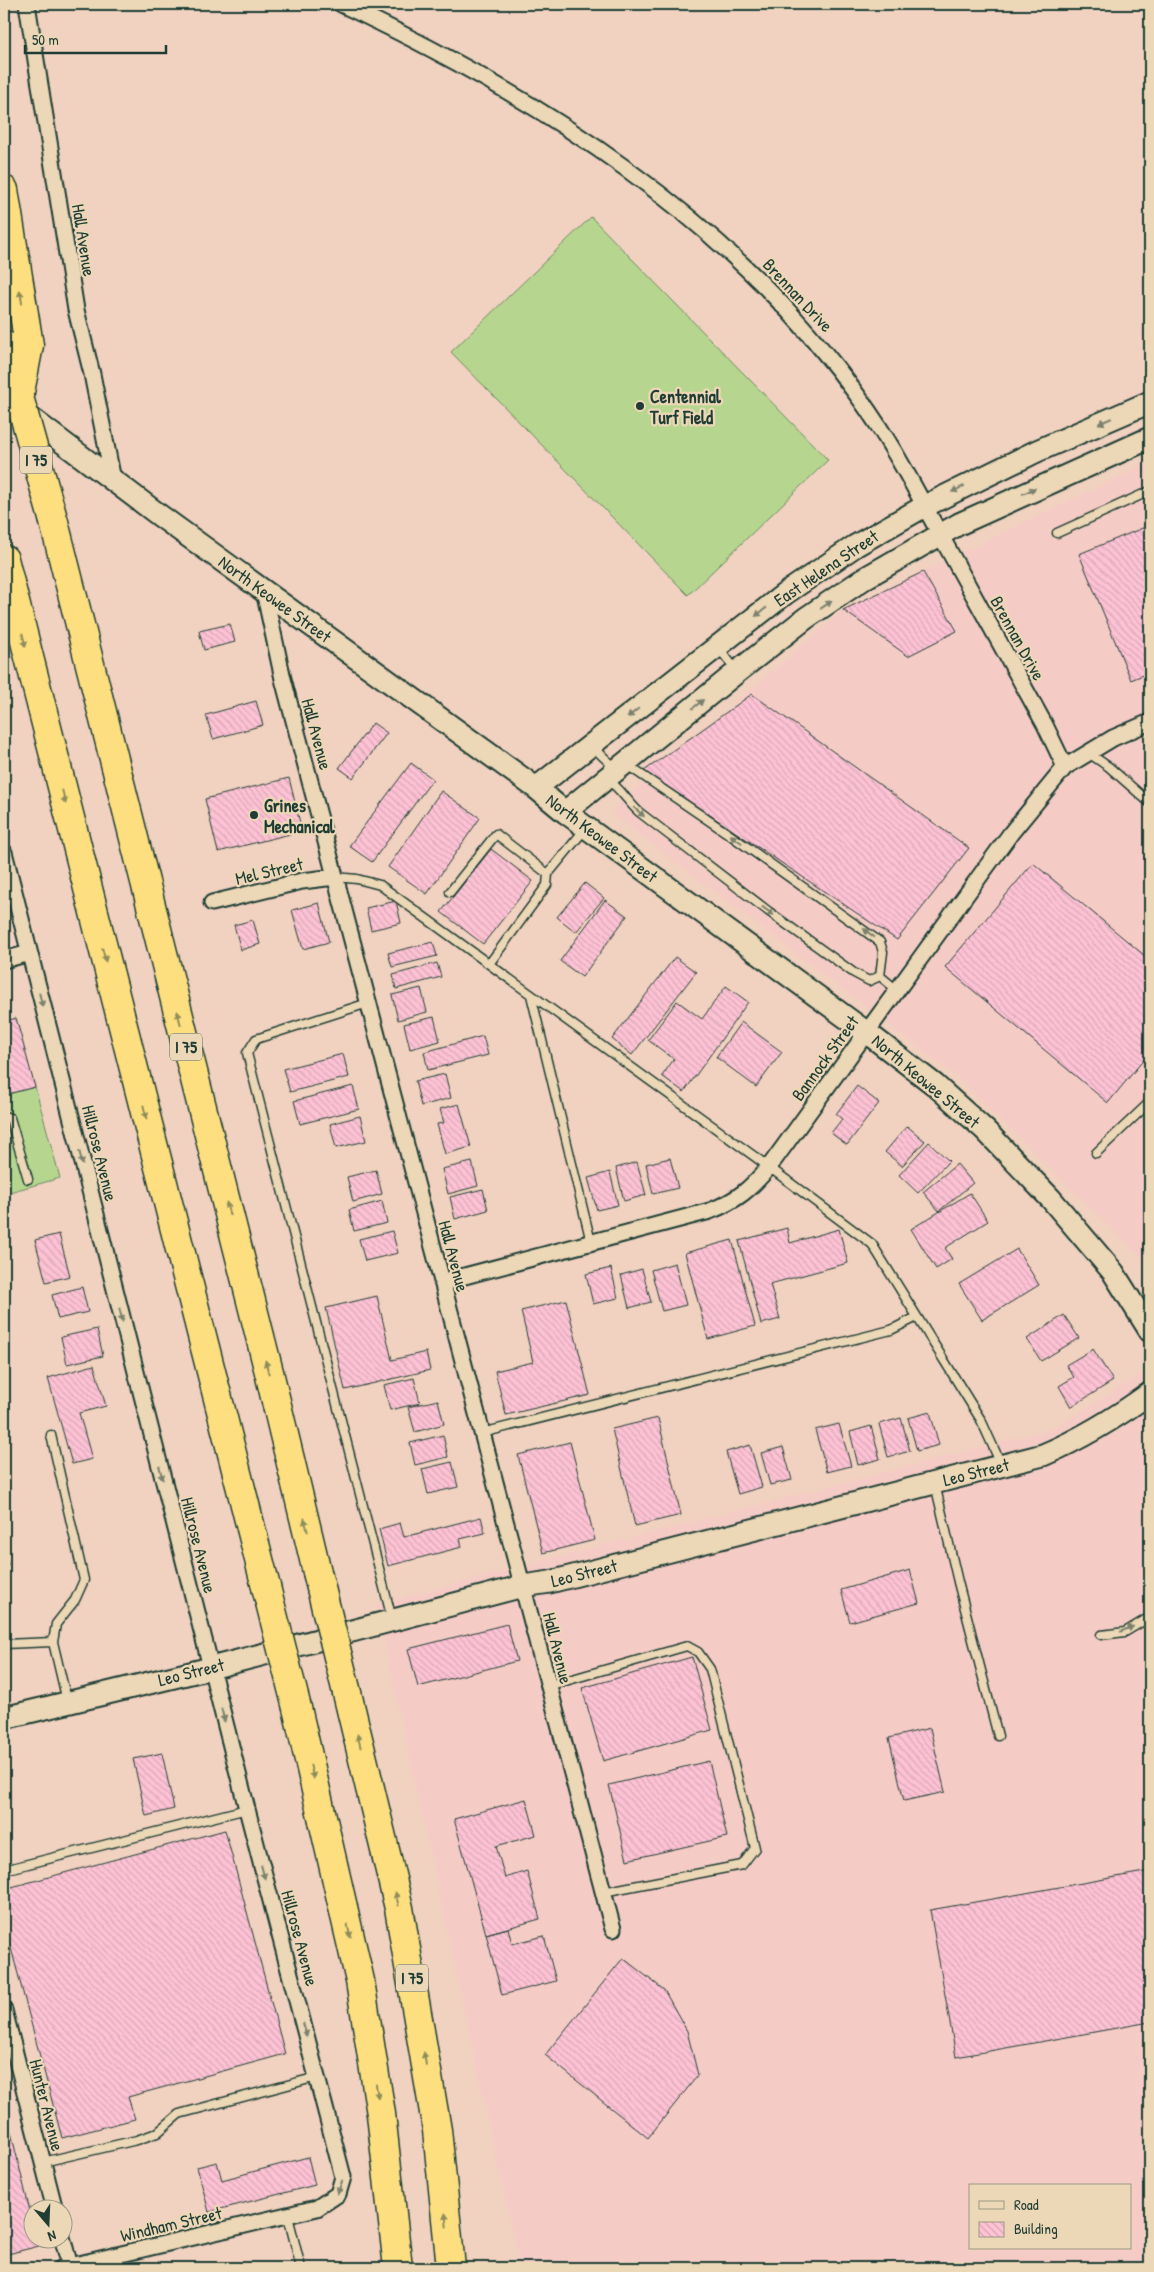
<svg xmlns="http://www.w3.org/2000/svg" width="1154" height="2272" font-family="'Patrick Hand',sans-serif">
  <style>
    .built { fill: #f5ccc5; fill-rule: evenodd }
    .grass { fill: #b6d68f; stroke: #6a8a62 }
    .building { fill: url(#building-back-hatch); stroke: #1f3d34 }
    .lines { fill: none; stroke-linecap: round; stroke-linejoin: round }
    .lane-casing { stroke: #1f3d34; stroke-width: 11 }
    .street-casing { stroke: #1f3d34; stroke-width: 19 }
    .secondary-casing { stroke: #1f3d34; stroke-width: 25 }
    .highway-casing { stroke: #1f3d34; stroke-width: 31 }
    .lane { stroke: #ecd7b6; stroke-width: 8 }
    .street { stroke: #ecd7b6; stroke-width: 15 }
    .secondary { stroke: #ecd7b6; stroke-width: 21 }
    .highway { stroke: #fedf80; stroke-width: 28 }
    .highway-bridge-casing { stroke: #1f3d34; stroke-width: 31; stroke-linecap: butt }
    .highway-bridge { stroke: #fedf80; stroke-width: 28 }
    .oneway { fill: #8e8e5a }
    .oneway2 { fill: #7b826e }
    .poi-dot { fill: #1f3d34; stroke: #ecd7b6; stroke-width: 2 }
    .labels { text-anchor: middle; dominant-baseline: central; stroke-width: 4.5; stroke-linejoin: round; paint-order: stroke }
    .shield { fill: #ecd7b6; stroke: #5c6b5b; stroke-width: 1 }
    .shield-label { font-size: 16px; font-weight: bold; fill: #1f3d34 }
    .street-label { font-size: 18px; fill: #1f3d34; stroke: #ecd7b6 }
    .poi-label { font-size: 18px; font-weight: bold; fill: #1f3d34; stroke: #ecd7b6; text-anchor: start }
  </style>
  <defs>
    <pattern id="building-back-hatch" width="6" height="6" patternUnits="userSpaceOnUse" patternTransform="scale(1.25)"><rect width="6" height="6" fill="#fdc2d4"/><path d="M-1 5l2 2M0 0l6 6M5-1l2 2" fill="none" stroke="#d8a8b7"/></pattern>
  </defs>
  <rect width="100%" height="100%" fill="#f1d1bf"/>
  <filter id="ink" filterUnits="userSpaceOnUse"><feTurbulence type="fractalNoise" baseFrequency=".02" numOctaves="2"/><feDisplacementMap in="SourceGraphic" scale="10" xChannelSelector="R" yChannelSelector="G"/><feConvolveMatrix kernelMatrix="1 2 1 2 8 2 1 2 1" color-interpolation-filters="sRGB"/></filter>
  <g filter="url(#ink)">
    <path class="built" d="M1150 462V1266L957 1077 610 812 843 610Z
      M1150 1369V2268H520L376 1604 1051 1429ZM970 2186H1130V2248H970Z"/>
    <path class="grass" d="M591 217 828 460 688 595 451 352Z
      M35 1087 60 1178 6 1193 4 1185V1095Z"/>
    <path class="building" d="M1150 525V672L1131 680 1079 554Z
      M923 572 957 631 908 656 843 610Z
      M230 624 235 642 204 650 199 631Z
      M752 694 969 848 897 940 644 771Z
      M256 701 263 725 213 739 206 715Z
      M373 723 387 733 353 778 339 768Z
      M411 763 433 779 372 862 349 846Z
      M289 778 302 831 218 852 205 799Z
      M441 791 480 818 427 894 388 867Z
      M491 849 533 881 483 944 441 912Z
      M1033 863 1150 960V1052L1108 1103 945 967Z
      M585 883 604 898 576 932 557 917Z
      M605 900 627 916 582 977 560 961Z
      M396 901 401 923 371 930 366 908Z
      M319 903 329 942 303 949 292 910Z
      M253 920 260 944 241 950 234 925Z
      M433 942 437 956 392 967 388 953Z
      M675 957 696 972 632 1055 612 1039Z
      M437 963 441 977 396 989 393 975Z
      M726 986 748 1002 684 1092 662 1076 674 1059 648 1040 677 1001 702 1019Z
      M421 988 427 1012 398 1020 392 995Z
      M434 1017 440 1041 410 1049 404 1024Z
      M16 1018 35 1087 4 1095V1022Z
      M741 1022 782 1052 756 1087 716 1057Z
      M483 1036 488 1055 428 1070 424 1052Z
      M343 1054 349 1077 290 1092 283 1069Z
      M445 1074 451 1098 421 1106 415 1081Z
      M353 1086 359 1109 300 1124 294 1101Z
      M857 1086 879 1103 847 1145 831 1133 842 1119 836 1114Z
      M459 1104 471 1147 445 1154 437 1124 444 1123 440 1109Z
      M360 1116 366 1141 336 1148 330 1124Z
      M907 1126 925 1141 902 1166 885 1152Z
      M929 1142 949 1161 918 1193 899 1175Z
      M670 1158 678 1188 653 1194 646 1164Z
      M472 1162 478 1186 448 1194 442 1169Z
      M637 1162 646 1195 624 1201 616 1168Z
      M957 1164 973 1183 939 1211 923 1192Z
      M376 1170 382 1194 353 1202 347 1177Z
      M610 1172 618 1205 597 1210 588 1178Z
      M483 1189 488 1210 455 1219 450 1197Z
      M970 1193 988 1221 945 1248 952 1259 936 1269 911 1229Z
      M382 1201 387 1223 354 1231 349 1210Z
      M787 1228 790 1243 839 1229 848 1263 770 1284 780 1319 761 1324 739 1241Z
      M392 1231 398 1253 365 1261 359 1239Z
      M59 1234 70 1276 46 1282 35 1240Z
      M732 1240 755 1326 708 1339 685 1253Z
      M1017 1249 1039 1285 982 1320 959 1284Z
      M675 1263 686 1305 662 1311 651 1270Z
      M611 1268 618 1298 593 1304 586 1274Z
      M642 1269 651 1302 629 1308 621 1275Z
      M82 1287 88 1312 58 1319 52 1295Z
      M377 1296 392 1360 426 1352 430 1370 345 1390 326 1308Z
      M566 1300 590 1395 506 1415 495 1371 533 1362 521 1311Z
      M1064 1315 1079 1338 1041 1361 1027 1339Z
      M97 1329 103 1356 67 1364 61 1337Z
      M1093 1349 1113 1381 1071 1407 1059 1386 1074 1377 1066 1365Z
      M94 1365 106 1406 79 1413 92 1459 72 1464 48 1378Z
      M414 1378 420 1403 390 1410 384 1385Z
      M438 1400 444 1424 415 1432 408 1407Z
      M930 1412 939 1445 917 1451 908 1418Z
      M658 1418 681 1515 635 1526 612 1429Z
      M901 1418 910 1451 888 1457 879 1424Z
      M839 1424 851 1466 827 1472 815 1430Z
      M871 1426 880 1459 858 1465 850 1432Z
      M443 1435 448 1457 415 1465 410 1443Z
      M570 1442 595 1540 543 1553 518 1455Z
      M750 1445 762 1487 738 1494 726 1452Z
      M783 1447 792 1480 770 1485 761 1453Z
      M452 1462 458 1487 428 1494 422 1469Z
      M481 1517 485 1533 460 1539 462 1547 388 1566 379 1529 400 1523 404 1537Z
      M4 1548 8 1565 4 1567Z
      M910 1570 919 1603 850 1622 841 1590Z
      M507 1624 517 1661 418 1687 408 1649Z
      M692 1657 712 1730 603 1761 582 1688Z
      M930 1728 945 1792 904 1801 889 1738Z
      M162 1753 174 1809 146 1816 133 1759Z
      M709 1761 727 1837 627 1860 609 1785Z
      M526 1799 536 1835 496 1846 505 1878 527 1871 540 1919 486 1934 454 1819Z
      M225 1830 285 2054 128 2097 135 2119 62 2138 4 1922V1889Z
      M1150 1871V2022L956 2057 930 1910Z
      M508 1928 512 1944 544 1936 556 1981 502 1995 486 1934Z
      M623 1958 664 1990 687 2031 698 2075 648 2138 545 2055Z
      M4 2103 32 2220V2240H37L39 2246 4 2255Z
      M308 2157 315 2185 209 2212 197 2167 217 2162 222 2180Z"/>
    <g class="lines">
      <g class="lane-casing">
        <path id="lane" d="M1057 533 1150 491
          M718 647 736 670
          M592 746 616 769
          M1087 752 1109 767 1150 803
          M627 765 733 837 880 942 883 952 880 976
          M608 780C621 789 627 801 639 812L768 911 854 973 869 981 880 976
          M335 877 357 879 380 885 769 1167 872 1244 981 1420 1001 1464
          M450 892 496 834 548 874 585 829
          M489 964 547 885 548 874
          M880 976 897 990
          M531 995 591 1242
          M368 1003 256 1039 247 1053 392 1619
          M4 1116 10 1118 28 1179
          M1096 1153 1150 1102
          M482 1433 891 1330 917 1317
          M51 1435 84 1580 75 1600 56 1624 53 1642 67 1701
          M935 1484 958 1582 998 1736
          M1101 1635 1125 1632 1150 1617
          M4 1644 53 1642
          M548 1686 687 1646 698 1652 710 1669 755 1848 742 1865 603 1892
          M4 1870 247 1809
          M43 2162 137 2140 157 2133 179 2114 317 2077
          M288 2216 301 2268"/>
      </g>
      <g class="street-casing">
        <path id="street" d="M27 4 76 310 92 374 113 480
          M341 4C538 97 732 219 860 399 892 443 916 491 942 538 976 600 1011 663 1045 725L1065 767
          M264 591 283 679 613 1929
          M4 852 247 1809 343 2177 338 2194 317 2208 62 2268
          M212 903 302 881 335 877
          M4 960 29 953
          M442 1282 710 1211C738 1200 750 1189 769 1167L1011 833 1065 767 1113 738 1150 722
          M4 2010 55 2210
          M62 2237 70 2266"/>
      </g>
      <g class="secondary-casing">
        <path id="secondary" d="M4 398 159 515 536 788 565 812 866 1032 935 1085 985 1130 1051 1199 1113 1272 1150 1331
          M536 788 786 593 855 546 925 506 1037 451 1150 402
          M565 812 737 672 806 618 865 578 959 524 1150 438
          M4 1718 211 1668 523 1586 550 1582 1043 1455C1081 1439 1117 1417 1150 1393"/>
      </g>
      <g class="highway-casing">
        <path id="highway" d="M4 190 29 345 19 397
          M4 345 18 393
          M54 522 269 1372 317 1572
          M4 559 266 1587
          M347 1693 399 1908 437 2130 451 2268
          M297 1708 360 1981 381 2114 398 2268"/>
      </g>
      <use href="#lane" class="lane"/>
      <use href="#street" class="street"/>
      <use href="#secondary" class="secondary"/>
      <use href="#highway" class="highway"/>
      <g class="highway-bridge-casing">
        <path id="highway-bridge" d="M19 397 54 522
          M317 1572 347 1693
          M266 1587 297 1708"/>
      </g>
      <use href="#highway-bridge" class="highway-bridge"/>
    </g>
    <defs><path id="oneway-solid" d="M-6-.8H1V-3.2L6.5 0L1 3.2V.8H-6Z" transform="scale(1.25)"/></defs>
    <g class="oneway">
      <use href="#oneway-solid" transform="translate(21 297) rotate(-99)"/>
      <use href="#oneway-solid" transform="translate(24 640) rotate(76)"/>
      <use href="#oneway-solid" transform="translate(64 797) rotate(76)"/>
      <use href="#oneway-solid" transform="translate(104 955) rotate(76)"/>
      <use href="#oneway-solid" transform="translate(179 1018) rotate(-104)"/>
      <use href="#oneway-solid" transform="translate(145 1112) rotate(76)"/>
      <use href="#oneway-solid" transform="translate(228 1209) rotate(-104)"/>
      <use href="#oneway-solid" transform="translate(267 1367) rotate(-104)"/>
      <use href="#oneway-solid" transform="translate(306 1525) rotate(-104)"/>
      <use href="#oneway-solid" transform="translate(359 1741) rotate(-104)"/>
      <use href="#oneway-solid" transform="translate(312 1772) rotate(76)"/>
      <use href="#oneway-solid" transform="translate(397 1899) rotate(-103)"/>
      <use href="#oneway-solid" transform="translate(349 1931) rotate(77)"/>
      <use href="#oneway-solid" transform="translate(425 2059) rotate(-99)"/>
      <use href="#oneway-solid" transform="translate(377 2091) rotate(81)"/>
      <use href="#oneway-solid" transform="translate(446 2220) rotate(-96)"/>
    </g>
    <g class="oneway2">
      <use href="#oneway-solid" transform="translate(1105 421) rotate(157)"/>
      <use href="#oneway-solid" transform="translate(958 489) rotate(154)"/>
      <use href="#oneway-solid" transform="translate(1029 491) rotate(-24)"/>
      <use href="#oneway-solid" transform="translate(826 605) rotate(-34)"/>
      <use href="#oneway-solid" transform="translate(761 612) rotate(142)"/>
      <use href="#oneway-solid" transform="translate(698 704) rotate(-39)"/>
      <use href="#oneway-solid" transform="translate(633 713) rotate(141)"/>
      <use href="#oneway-solid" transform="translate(639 812) rotate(41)"/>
      <use href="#oneway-solid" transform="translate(736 839) rotate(-145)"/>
      <use href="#oneway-solid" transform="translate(768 911) rotate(36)"/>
      <use href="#oneway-solid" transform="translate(869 933) rotate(-142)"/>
      <use href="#oneway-solid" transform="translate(41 1000) rotate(76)"/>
      <use href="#oneway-solid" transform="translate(81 1158) rotate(76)"/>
      <use href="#oneway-solid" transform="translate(121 1315) rotate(76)"/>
      <use href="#oneway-solid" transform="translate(161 1473) rotate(76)"/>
      <use href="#oneway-solid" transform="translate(1127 1629) rotate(-22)"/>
      <use href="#oneway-solid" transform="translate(223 1715) rotate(76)"/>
      <use href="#oneway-solid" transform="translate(263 1872) rotate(75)"/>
      <use href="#oneway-solid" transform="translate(305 2030) rotate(75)"/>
      <use href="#oneway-solid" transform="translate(340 2187) rotate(109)"/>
    </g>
  </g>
  <g class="poi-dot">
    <circle cx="640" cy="406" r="5"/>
    <circle cx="254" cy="815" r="5"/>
  </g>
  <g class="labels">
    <g class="shield">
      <rect x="20" y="446.5" width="32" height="27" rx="4"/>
      <rect x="170" y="1033.5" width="32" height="27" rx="4"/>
      <rect x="396" y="1964.5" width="32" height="27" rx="4"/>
    </g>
    <g class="shield-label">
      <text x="36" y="460">I 75</text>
      <text x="186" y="1047">I 75</text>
      <text x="412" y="1978">I 75</text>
    </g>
    <g class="street-label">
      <text transform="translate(84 240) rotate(81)">Hall Avenue</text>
      <text transform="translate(798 295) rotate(47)">Brennan Drive</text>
      <text transform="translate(826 568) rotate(-34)">East Helena Street</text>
      <text transform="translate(275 599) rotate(36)">North Keowee Street</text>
      <text transform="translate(1018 638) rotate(61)">Brennan Drive</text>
      <text transform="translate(317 734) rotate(75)">Hall Avenue</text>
      <text transform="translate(602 838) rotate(37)">North Keowee Street</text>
      <text transform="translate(269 871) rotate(-13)">Mel Street</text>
      <text transform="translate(825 1058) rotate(-54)">Bannock Street</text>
      <text transform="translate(926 1081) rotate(40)">North Keowee Street</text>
      <text transform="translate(100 1153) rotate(76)">Hillrose Avenue</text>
      <text transform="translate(454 1256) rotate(75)">Hall Avenue</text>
      <text transform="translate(976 1472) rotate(-14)">Leo Street</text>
      <text transform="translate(199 1545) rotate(76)">Hillrose Avenue</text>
      <text transform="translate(584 1573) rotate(-14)">Leo Street</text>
      <text transform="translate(558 1648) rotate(76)">Hall Avenue</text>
      <text transform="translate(191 1672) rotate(-14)">Leo Street</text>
      <text transform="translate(300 1938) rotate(75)">Hillrose Avenue</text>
      <text transform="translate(47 2105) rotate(76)">Hunter Avenue</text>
      <text transform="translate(171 2224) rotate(-13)">Windham Street</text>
    </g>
    <g class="poi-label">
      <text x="650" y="396">Centennial<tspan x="650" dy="21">Turf Field</tspan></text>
      <text x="264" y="805">Grines<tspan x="264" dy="21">Mechanical</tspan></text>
    </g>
  </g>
  <rect width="1154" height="2272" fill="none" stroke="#ecd7b6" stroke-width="20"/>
  <rect x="10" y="10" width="1134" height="2252" fill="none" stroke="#1f3d34" stroke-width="2" filter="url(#ink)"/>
  <rect x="969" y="2184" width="162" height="65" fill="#ecd7b6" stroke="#9a9982"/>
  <rect x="979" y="2201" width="25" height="8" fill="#ecd7b6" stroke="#9a9982"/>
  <text x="1014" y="2210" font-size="15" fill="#1f3d34">Road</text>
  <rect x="979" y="2222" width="25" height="15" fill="url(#building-back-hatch)" stroke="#9a9982"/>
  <text x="1014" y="2234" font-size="15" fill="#1f3d34">Building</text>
  <g transform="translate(48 2224) rotate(161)"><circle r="24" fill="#ecd7b6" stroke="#9a9982"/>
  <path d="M0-4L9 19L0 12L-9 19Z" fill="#1f3d34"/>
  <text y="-8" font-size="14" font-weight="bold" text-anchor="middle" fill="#1f3d34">N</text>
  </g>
  <path d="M25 45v8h141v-8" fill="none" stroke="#1f3d34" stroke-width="2.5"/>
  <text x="32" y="45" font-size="15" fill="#1f3d34" stroke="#ecd7b6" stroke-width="4" paint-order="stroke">50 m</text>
</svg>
